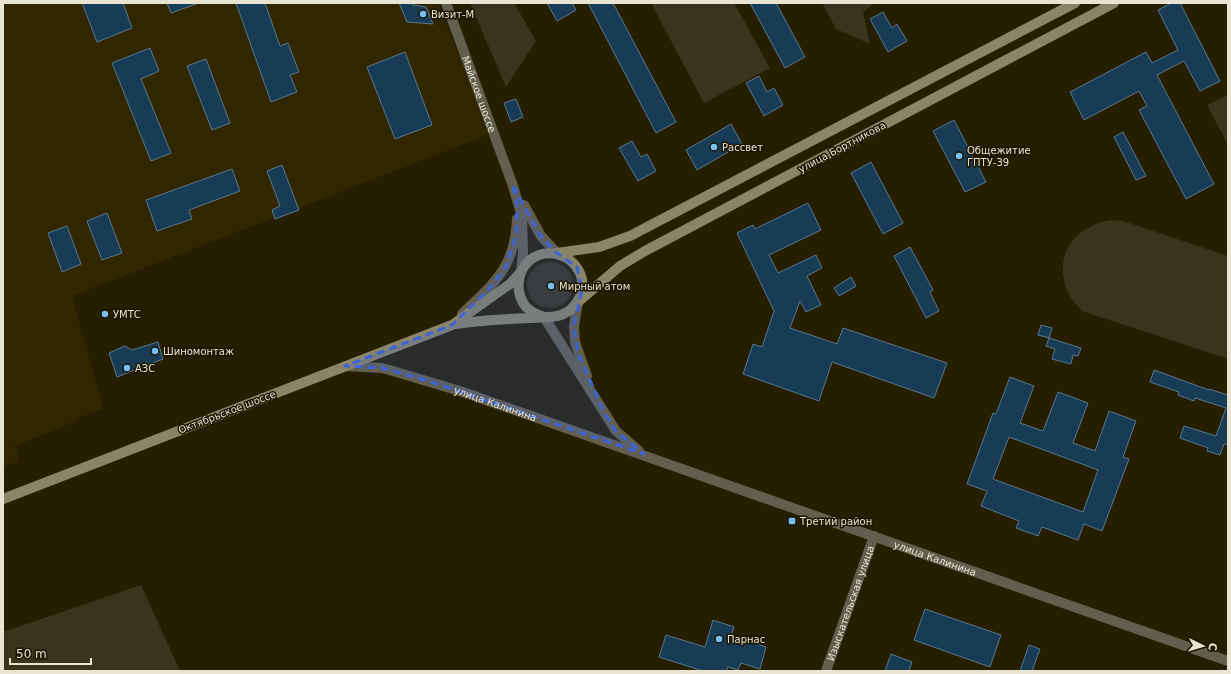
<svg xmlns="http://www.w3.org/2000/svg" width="1231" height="674" font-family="'DejaVu Sans',sans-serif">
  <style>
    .built { fill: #302700 }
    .green { fill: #39341c }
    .building { fill: #183c55; stroke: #5a788f; fill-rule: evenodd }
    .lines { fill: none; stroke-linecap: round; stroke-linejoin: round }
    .minor { stroke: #635f4e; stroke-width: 10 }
    .tertiary { stroke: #635f4e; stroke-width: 10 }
    .secondary { stroke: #8a8468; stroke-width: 10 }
    .marked { fill: #3c64d7; fill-opacity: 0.2; stroke: #3c64d7; stroke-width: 3; stroke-dasharray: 8 5; stroke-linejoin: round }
    .poi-dot { fill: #77c0f7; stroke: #1b1500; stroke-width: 1.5 }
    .labels { text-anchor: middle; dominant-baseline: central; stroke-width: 3; stroke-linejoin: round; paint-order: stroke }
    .poi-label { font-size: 10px; fill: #e9e4d2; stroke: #1b1500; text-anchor: start }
    .street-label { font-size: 10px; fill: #e9e4d2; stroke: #1b1500 }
  </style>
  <rect width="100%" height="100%" fill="#261e00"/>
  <path class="built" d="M3 3H438L490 134 72 296 103 409 73 420 74 422 15 446 20 461 3 467Z"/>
  <path class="green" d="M470 3H514L536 41 506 87Z
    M651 3H734L770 68 704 103Z
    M822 3H875L863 12 870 44 836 29Z
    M1228 95V145L1207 105Z
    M1112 220 1123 221 1228 256V359L1082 311C1077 306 1072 300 1069 294 1051 257 1074 225 1112 220Z
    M527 285a23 23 0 1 1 46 0a23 23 0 1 1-46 0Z
    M141 585 180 671H3V632Z"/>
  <path class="building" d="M82 3H123L132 28 97 42Z
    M167 3H196V4L171 13Z
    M236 3H265L280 46 288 43 299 72 290 75 297 92 271 102Z
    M399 3H413V5L426 7 433 24 407 22Z
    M547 3H572L576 10 557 21Z
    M588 3H613L676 122 656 133Z
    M750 3H776L805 57 785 68Z
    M1171 3H1180L1220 81 1200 91 1184 61 1157 75 1214 184 1186 199 1139 110 1147 106 1139 91 1084 120 1070 92 1146 52 1152 63 1178 50 1158 10Z
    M883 12 892 28 897 24 907 41 888 52 870 19Z
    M150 48 159 71 141 79 171 153 151 161 112 63Z
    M405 52 432 125 395 139 367 67Z
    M206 59 230 123 212 130 187 66Z
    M759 76 767 92 774 88 783 105 764 116 746 83Z
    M516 99 523 117 511 122 504 103Z
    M954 120 986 182 965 192 933 131Z
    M731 124 742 144 697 170 686 150Z
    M1123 132 1146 176 1136 180 1114 137Z
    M632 141 641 157 647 154 656 171 638 181 619 148Z
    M871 162 903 223 883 234 851 173Z
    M282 165 299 210 275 219 272 210 280 206 267 171Z
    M232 169 240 191 189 210 192 219 157 231 146 200Z
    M808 203 821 230 769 255 778 273 816 255 822 268 807 276 821 305 806 312 800 301 790 328 837 344 843 328 947 363 934 398 832 362 819 401 743 374 753 344 762 347 774 311 737 233 753 225 755 229Z
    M107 213 122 253 102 260 87 221Z
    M67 226 81 264 62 272 48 233Z
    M910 247 933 290 930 292 939 311 926 318 894 256Z
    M851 277 856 286 839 296 834 288Z
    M1041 325 1052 328 1049 338 1038 335Z
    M1049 338 1081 348 1078 356 1073 355 1071 364 1052 359 1055 349 1046 346Z
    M158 342 163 359 117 377 109 353 125 346 132 350Z
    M1154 370 1209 390V389L1228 395V445L1224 444 1220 455 1207 451 1208 448 1180 438 1184 426 1216 436 1226 408 1195 398 1194 401 1178 395 1179 392 1150 382Z
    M1010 377 1034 386 1020 423 1043 431 1058 392 1088 403 1073 443 1095 451 1109 411 1136 421 1123 457 1129 459 1102 531 1084 524 1078 540 1042 527 1038 536 1016 528 1019 521 981 506 987 491 967 484 993 413 996 414ZM1009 437 1098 470 1083 512 993 479Z
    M925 609 1001 635 990 667 914 640Z
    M713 620 734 627 731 636 766 647 760 669 741 663 738 670 728 667 726 671H703L659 657 666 635 705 647Z
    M1029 645 1040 649 1032 671H1020Z
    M891 654 912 662 909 671H885Z"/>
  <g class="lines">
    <path class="minor" id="s1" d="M826 671 874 536"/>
    <g class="tertiary">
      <path id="s2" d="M446 3 513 186 522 217 523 252 521 272"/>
      <path d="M524 205 541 236 557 253"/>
      <path d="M578 302 574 326 575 342 587 376"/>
      <path d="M462 314C494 283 515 268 517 219"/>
      <path d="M544 317 616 431 639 451"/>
      <path id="s3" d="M345 366 382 368 393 371 463 392 1228 661"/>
    </g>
    <path class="secondary" d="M557 253 599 247 630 236 1075 3
      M578 302 620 266 645 251 1114 3
      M456 324C481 320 506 319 531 318 540 317 553 318 561 315 566 313 570 311 573 307 582 298 585 284 580 273 571 254 547 247 530 260 516 272 515 293 526 307 531 312 538 315 544 317
      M3 499 452 325 510 284 521 272"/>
  </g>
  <path class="marked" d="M513 186 541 236 557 253 577 267 582 290 574 326 578 353 604 412 616 431 644 454 428 381 382 368 345 366 452 325 488 290 505 268 516 235 517 204Z"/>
  <g class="poi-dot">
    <circle cx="423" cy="14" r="4"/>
    <circle cx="714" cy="147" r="4"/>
    <circle cx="959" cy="156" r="4"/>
    <circle cx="551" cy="286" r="4"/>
    <circle cx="105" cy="314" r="4"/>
    <circle cx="155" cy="351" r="4"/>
    <circle cx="127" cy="368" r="4"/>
    <rect x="788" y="517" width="8" height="8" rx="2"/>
    <circle cx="719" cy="639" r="4"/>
  </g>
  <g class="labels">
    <g class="poi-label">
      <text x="431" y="14">Визит-М</text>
      <text x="722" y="147">Рассвет</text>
      <text x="967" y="150">Общежитие<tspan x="967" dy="12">ГПТУ-39</tspan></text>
      <text x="559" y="286">Мирный атом</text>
      <text x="113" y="314">УМТС</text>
      <text x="163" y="351">Шиномонтаж</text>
      <text x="135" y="368">АЗС</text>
      <text x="800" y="521">Третий район</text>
      <text x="727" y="639">Парнас</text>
    </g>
    <g class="street-label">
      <text stroke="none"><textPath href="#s2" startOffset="97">Майское шоссе</textPath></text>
      <text transform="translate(842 147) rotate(-28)">улица Бортникова</text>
      <text stroke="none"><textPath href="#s3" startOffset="156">улица Калинина</textPath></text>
      <text transform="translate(227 412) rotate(-21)">Октябрьское шоссе</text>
      <text stroke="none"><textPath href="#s3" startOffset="622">улица Калинина</textPath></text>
      <text stroke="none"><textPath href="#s1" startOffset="72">Изыскательская улица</textPath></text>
    </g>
  </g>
  <rect width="1231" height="674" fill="none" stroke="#e9e4d2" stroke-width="8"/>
  <g transform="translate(1203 646) rotate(95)" stroke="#1b1500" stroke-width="3" paint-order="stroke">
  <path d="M0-3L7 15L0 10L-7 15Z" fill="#e9e4d2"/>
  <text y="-6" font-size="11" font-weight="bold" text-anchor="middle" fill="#e9e4d2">С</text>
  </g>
  <path d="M10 658v6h81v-6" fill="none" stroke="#e9e4d2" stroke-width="2"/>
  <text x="16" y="658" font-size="12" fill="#e9e4d2" stroke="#1b1500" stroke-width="3" paint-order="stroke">50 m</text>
</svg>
